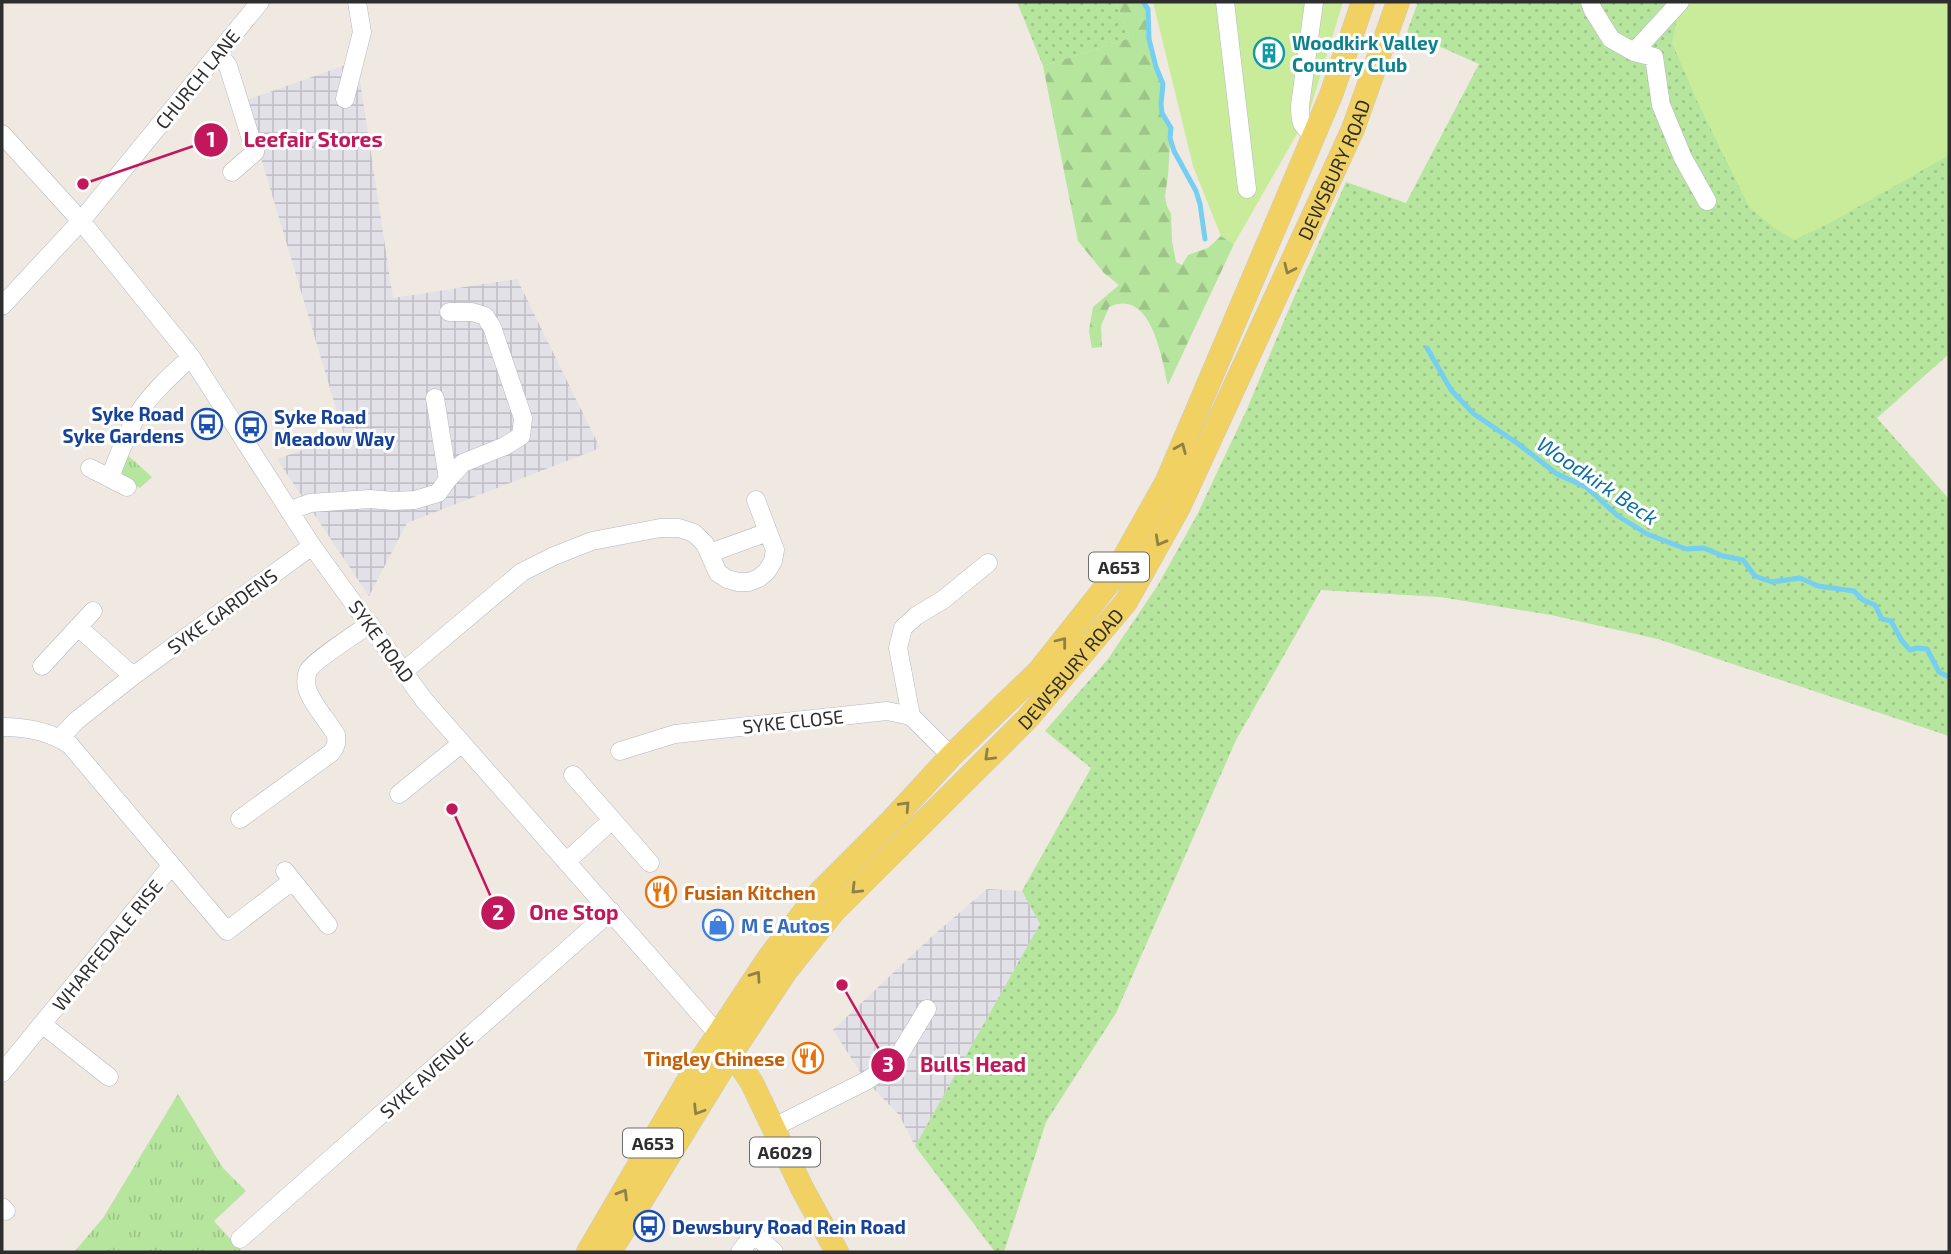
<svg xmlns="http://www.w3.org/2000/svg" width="1951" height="1254" font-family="'Exo 2',sans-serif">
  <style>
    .industrial { fill: url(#industrial-grid) }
    .grass { fill: url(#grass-dots) }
    .forest { fill: url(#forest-firs) }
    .park { fill: url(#park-tufts) }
    .pitch { fill: #c9ec9a }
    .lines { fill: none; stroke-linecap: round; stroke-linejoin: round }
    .stream { stroke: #75cff0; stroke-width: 5 }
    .minor-casing { stroke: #b4b7c1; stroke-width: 19 }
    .major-casing { stroke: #c9c9c9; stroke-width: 24 }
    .minor { stroke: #fff; stroke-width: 18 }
    .major { stroke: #f2d163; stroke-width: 23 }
    .oneway { stroke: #908048 }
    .labels { text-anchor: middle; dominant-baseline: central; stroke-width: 6; stroke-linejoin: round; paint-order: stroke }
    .shield { fill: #fff; stroke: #6d6d6d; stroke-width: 2 }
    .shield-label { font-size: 18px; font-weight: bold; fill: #2e2e2e }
    .culture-label { font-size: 19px; font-weight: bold; fill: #0d838f; stroke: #fff; text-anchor: start }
    .street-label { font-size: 19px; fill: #2e2e2e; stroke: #fff }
    .transit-label { font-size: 19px; font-weight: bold; fill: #164399; stroke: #fff; text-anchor: start }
    .food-label { font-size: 19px; font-weight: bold; fill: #c56008; stroke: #fff; text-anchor: start }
    .shop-label { font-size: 19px; font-weight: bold; fill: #366cbe; stroke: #fff; text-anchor: start }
    .water-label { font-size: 21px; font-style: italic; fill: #0d6fa3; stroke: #fff }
    .leader { fill: none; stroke: #c2185b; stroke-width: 2.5 }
    .callout-dot { fill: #c2185b; stroke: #fff; stroke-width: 2.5 }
    .mark-label { font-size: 21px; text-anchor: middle; font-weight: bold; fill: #fff }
    .callout-label { font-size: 21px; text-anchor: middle; font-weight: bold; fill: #c2185b; stroke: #fff; stroke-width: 6; stroke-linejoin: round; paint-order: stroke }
  </style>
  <defs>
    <pattern id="industrial-grid" width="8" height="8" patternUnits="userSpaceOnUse" patternTransform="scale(1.75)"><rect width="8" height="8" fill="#e3e1e8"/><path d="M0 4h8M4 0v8" fill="none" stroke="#c3c1c7"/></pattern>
    <pattern id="grass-dots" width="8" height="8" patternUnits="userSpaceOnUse" patternTransform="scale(1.75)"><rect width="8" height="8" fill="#b6e59e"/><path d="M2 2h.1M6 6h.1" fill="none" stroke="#9dc588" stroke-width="1.8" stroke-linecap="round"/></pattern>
    <pattern id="forest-firs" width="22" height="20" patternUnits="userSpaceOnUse" patternTransform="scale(1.75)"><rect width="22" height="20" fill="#b6e59e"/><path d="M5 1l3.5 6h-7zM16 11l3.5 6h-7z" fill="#9dc588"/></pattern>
    <pattern id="park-tufts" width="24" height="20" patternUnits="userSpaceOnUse" patternTransform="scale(1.75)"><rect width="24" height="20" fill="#b6e59e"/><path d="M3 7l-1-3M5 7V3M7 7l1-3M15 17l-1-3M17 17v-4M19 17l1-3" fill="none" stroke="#9dc588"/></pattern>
  </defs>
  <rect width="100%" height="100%" fill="#efe9e1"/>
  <path class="industrial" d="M357 61 393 298 517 279 600 448 407 523 369 596 277 459 344 435 244 101Z
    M987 889 1022 891 1040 924 915 1146 899 1115 866 1081 833 1030 929 939Z"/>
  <path class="grass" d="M1017 2H1116L1130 38 1043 66Z
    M1418 2H1949V354L1877 418 1949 499V736L1658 639 1551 615 1440 597 1321 590 1236 740 1116 1013 1046 1122 1004 1252H995L915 1146 1040 924 1022 891 1091 768 1045 731 1108 659 1158 585 1197 515 1247 409 1292 302 1346 182 1406 203 1479 64 1407 32Z"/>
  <path class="forest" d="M1116 2H1143L1148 9 1149 39 1156 66 1163 84 1161 104 1162 113 1171 128 1168 176 1165 196 1167 206 1171 214 1172 241 1176 262 1182 265 1188 255 1208 248 1221 236 1234 244 1168 385C1162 358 1151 287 1109 307L1101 326 1102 347 1092 348 1089 331 1093 307 1119 285 1104 273 1078 241 1043 66 1130 38Z"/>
  <path class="park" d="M126 454 152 477 140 488C121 478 118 474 126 454Z
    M178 1094 223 1168 246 1191 214 1221 242 1252H74L103 1218Z"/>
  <path class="pitch" d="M1153 2H1343L1309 113 1234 244 1221 236 1193 166Z
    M1691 2H1949V155L1830 223 1794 240 1773 227 1749 207 1697 101 1672 43 1677 18Z"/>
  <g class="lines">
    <path class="stream" d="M1143 2 1148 9 1149 39 1156 67 1163 84 1161 104 1162 113 1171 128 1170 138 1174 151 1196 191 1200 204 1205 239
      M1427 348 1451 390 1474 414 1517 443 1557 474 1586 487 1618 516 1647 534 1686 549 1704 548 1723 556 1743 560 1755 576 1772 582 1800 578 1818 586 1854 591 1863 600 1875 605 1882 619 1891 621 1902 641 1910 650 1917 648 1927 649 1939 672 1949 677"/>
    <g class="minor-casing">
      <path id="minor" d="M1225 2 1247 189
        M1590 2 1593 10 1611 39 1634 52 1680 2
        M1634 52 1654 57 1661 105 1683 158 1707 201
        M218 53 228 66 255 152 232 172
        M345 99 362 32 357 2
        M2 134 81 221 191 357 312 546 424 700 717 1033
        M1314 136C1301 125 1300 123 1300 106L1314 2
        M2 306 81 221 260 2
        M435 398 448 479
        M90 468 127 487
        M110 477C119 455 127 431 140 411 154 390 173 374 191 357
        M289 511 310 503 370 499 393 501 415 500 438 493 448 479 463 463 505 446 521 436 523 418 492 327 485 316 472 312H449
        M710 553 768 532
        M78 627 133 676
        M42 666 93 611
        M404 671 522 572 554 556 592 541 660 528H679L694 533 705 544 718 573 727 579 738 582H749L759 578 767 571 773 561 775 550 756 500
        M911 716 898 648 903 628 916 616 944 599 988 563
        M2 727C25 727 51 732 70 745L227 931 292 881
        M60 738 76 721 133 676 312 546
        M620 751 675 734 887 711 911 716 951 756
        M573 775 650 863
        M399 794 462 743
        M240 819 331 753C336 747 337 743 336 735 328 721 311 703 307 688 306 683 306 676 308 671 312 662 358 632 370 624
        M567 861 612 820
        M285 871 328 925
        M42 1024 109 1077
        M2 1073 171 866
        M774 1127 866 1081 895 1062 927 1009
        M2 1207 6 1211
        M240 1239 611 911
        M740 1252 754 1234 774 1252"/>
    </g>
    <g class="major-casing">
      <g id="major">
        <path d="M725 1042 752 1083 802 1188 837 1252"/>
        <path d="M588 1252 695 1069 770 956 819 893 893 819 951 756 1039 671 1112 579 1167 481 1331 95 1363 2"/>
        <path id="s1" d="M610 1252 733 1051 786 971 834 911 1027 719 1126 602 1179 507 1353 129 1398 2"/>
      </g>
    </g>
    <use href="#minor" class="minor"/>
    <use href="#major" class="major"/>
  </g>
  <defs><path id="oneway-chevron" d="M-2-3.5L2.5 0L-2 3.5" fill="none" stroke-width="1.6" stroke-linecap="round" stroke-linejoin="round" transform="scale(1.75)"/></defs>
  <g class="oneway">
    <use href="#oneway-chevron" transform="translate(1289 269) rotate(115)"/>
    <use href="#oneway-chevron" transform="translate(1181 448) rotate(-67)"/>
    <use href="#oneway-chevron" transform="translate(1160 541) rotate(119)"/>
    <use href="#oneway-chevron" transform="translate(1062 642) rotate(-52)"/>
    <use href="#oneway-chevron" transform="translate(989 756) rotate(136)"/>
    <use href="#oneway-chevron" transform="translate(905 806) rotate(-47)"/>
    <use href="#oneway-chevron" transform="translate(856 889) rotate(135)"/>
    <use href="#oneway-chevron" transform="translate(756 976) rotate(-55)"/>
    <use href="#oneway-chevron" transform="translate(698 1110) rotate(122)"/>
    <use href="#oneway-chevron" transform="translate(623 1194) rotate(-59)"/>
  </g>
  <defs>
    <g id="building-ring" transform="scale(1.575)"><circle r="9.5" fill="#fff" stroke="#0f9aa8" stroke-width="1.5"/><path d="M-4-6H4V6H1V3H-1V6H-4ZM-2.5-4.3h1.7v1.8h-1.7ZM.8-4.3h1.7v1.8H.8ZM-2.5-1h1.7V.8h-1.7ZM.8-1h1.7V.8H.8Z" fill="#0f9aa8"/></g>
    <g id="bus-ring" transform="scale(1.575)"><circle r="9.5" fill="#fff" stroke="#1a4fb4" stroke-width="1.5"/><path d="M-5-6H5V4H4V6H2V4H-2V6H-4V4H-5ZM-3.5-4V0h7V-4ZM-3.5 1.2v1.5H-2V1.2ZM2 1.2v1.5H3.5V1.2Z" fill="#1a4fb4"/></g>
    <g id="restaurant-ring" transform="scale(1.575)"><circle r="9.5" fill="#fff" stroke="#e8710a" stroke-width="1.5"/><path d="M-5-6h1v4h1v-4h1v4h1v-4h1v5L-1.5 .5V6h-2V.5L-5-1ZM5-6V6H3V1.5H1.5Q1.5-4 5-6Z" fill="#e8710a"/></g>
    <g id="shop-ring" transform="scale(1.575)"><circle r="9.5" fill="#fff" stroke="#3f7fe0" stroke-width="1.5"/><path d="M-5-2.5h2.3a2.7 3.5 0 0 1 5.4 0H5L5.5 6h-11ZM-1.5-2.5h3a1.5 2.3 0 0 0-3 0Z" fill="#3f7fe0"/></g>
  </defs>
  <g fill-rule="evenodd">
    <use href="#building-ring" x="1269" y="53"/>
    <use href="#bus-ring" x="207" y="424"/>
    <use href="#bus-ring" x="251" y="427"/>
    <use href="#restaurant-ring" x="661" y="892"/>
    <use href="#shop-ring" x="718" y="925"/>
    <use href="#restaurant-ring" x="808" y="1058"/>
    <use href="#bus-ring" x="649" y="1226"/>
  </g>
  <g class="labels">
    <g class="shield">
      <rect x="1089" y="552.5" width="60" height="29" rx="5"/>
      <rect x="623" y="1128.5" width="60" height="29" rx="5"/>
      <rect x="750" y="1137.5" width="70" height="29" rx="5"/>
    </g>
    <g class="shield-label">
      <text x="1119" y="567">A653</text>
      <text x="653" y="1143">A653</text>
      <text x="785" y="1152">A6029</text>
    </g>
    <g class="culture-label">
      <text x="1292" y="42">Woodkirk Valley<tspan x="1292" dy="22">Country Club</tspan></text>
    </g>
    <g class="street-label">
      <text transform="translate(197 79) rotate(-51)">CHURCH LANE</text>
      <text stroke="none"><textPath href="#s1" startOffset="1314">DEWSBURY ROAD</textPath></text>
      <text transform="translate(222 611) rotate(-36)">SYKE GARDENS</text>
      <text transform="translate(382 641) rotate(54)">SYKE ROAD</text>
      <text stroke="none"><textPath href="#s1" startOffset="747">DEWSBURY ROAD</textPath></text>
      <text transform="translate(793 721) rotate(-6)">SYKE CLOSE</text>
      <text transform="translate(107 945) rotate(-51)">WHARFEDALE RISE</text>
      <text transform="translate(426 1075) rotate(-42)">SYKE AVENUE</text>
    </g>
    <g class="transit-label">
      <text x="184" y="413" text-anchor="end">Syke Road<tspan x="184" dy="22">Syke Gardens</tspan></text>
      <text x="274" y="416">Syke Road<tspan x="274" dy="22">Meadow Way</tspan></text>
      <text x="672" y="1226">Dewsbury Road Rein Road</text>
    </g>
    <g class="food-label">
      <text x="684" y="892">Fusian Kitchen</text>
      <text x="785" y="1058" text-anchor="end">Tingley Chinese</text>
    </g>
    <g class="shop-label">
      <text x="741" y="925">M E Autos</text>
    </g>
    <g class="water-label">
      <text transform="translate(1598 480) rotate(34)">Woodkirk Beck</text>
    </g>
  </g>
  <path class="leader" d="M83 184L211 140M452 809L498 913M842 985L888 1065"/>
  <g class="callout-dot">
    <circle cx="83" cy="184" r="7"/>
    <circle cx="452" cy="809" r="7"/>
    <circle cx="842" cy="985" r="7"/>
    <circle cx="211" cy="140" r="18"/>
    <circle cx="498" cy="913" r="18"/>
    <circle cx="888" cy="1065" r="18"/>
  </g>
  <g class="mark-label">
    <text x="211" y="147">1</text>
    <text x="498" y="920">2</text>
    <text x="888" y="1072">3</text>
  </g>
  <g class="callout-label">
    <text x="313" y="147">Leefair Stores</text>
    <text x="574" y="920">One Stop</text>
    <text x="973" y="1072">Bulls Head</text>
  </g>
  <rect width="1951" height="1254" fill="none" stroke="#2e2e2e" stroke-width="7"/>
</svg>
